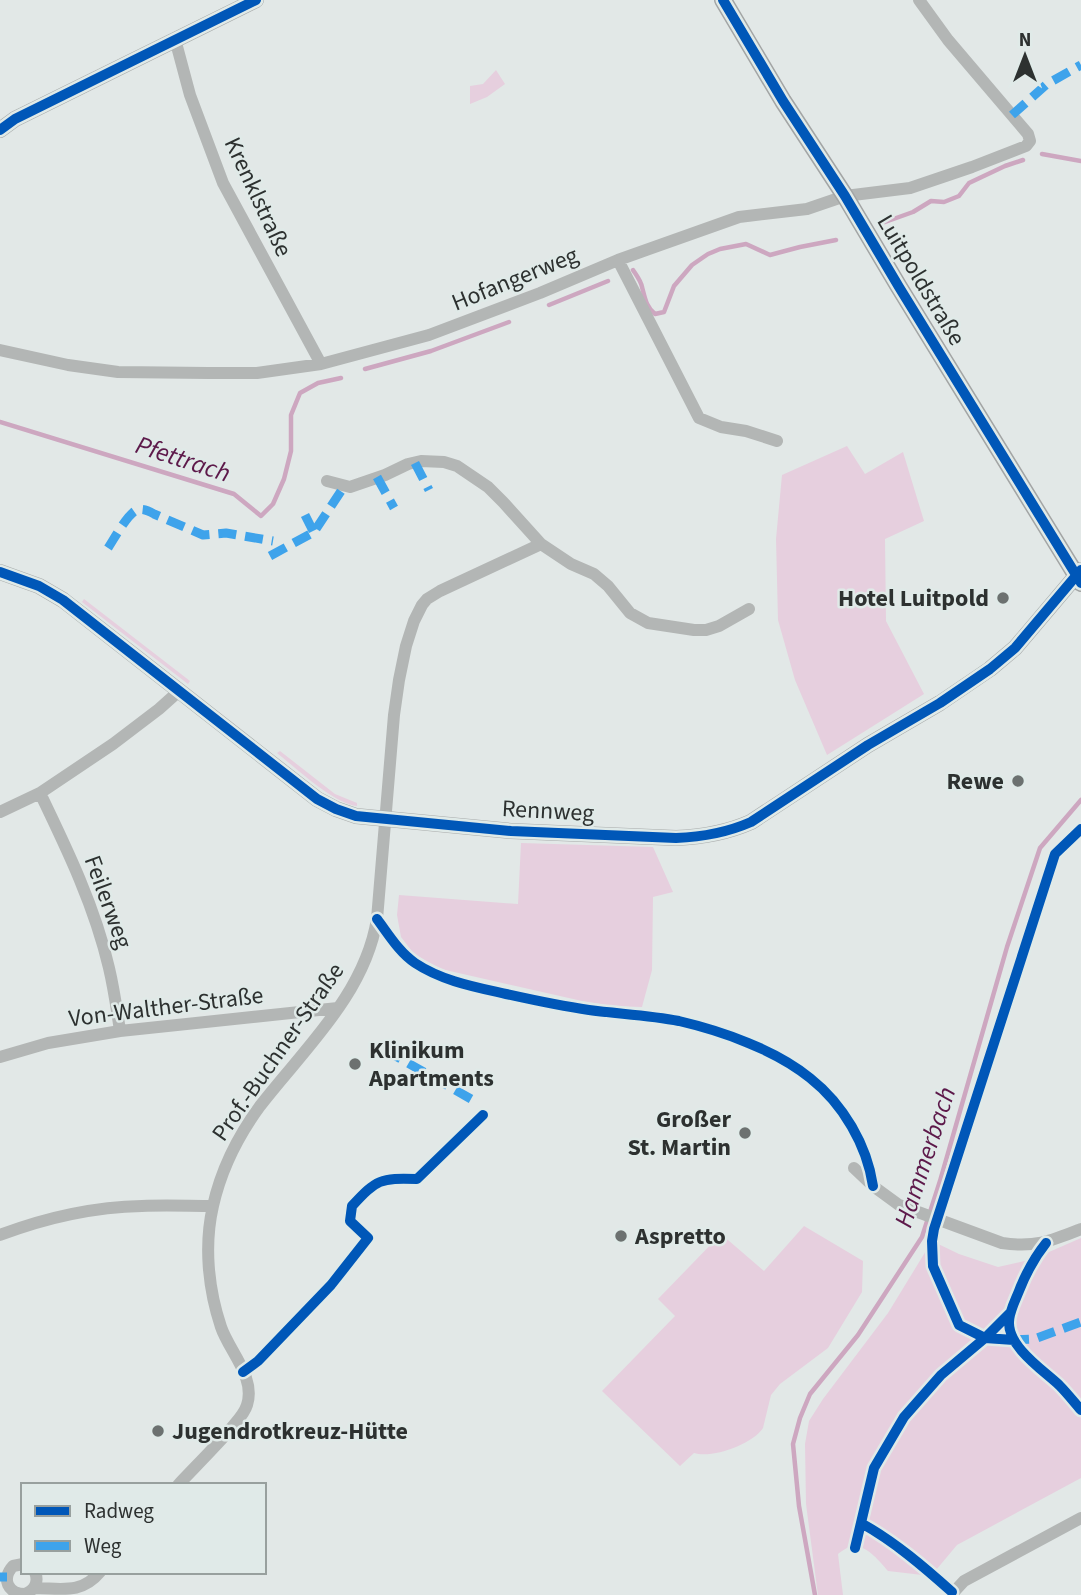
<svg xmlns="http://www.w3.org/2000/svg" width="1081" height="1595" font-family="'Source Sans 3',sans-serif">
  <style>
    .green { fill: #e6cfde }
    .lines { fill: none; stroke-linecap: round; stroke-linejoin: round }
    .stream { stroke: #cda7c0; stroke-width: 4.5 }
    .street { stroke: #b3b6b5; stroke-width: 12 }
    .secondary { stroke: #aaacac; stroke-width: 16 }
    .primary { stroke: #a3a5a5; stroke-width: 18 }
    .quiet { stroke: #3ea3eb; stroke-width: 9; stroke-dasharray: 18 9; stroke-linecap: butt }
    .cycleway-casing { stroke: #e0eae8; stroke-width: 15 }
    .cycleway { stroke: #0057b8; stroke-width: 10 }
    .poi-dot { fill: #6c7170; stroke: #e0eae8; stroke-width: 2.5 }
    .labels { text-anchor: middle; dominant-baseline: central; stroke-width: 5; stroke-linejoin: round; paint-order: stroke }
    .street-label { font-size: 24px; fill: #2d3130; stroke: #e0eae8 }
    .poi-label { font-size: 24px; font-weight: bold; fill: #2d3130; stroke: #e0eae8; text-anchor: end }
    .water-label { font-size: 26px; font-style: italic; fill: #5d194a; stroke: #e0eae8 }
  </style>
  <rect width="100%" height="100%" fill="#e2e8e7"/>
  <path class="green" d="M496 70 505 84 487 97 470 104V86L483 84Z
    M847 446 865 474 903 452 924 521 885 539 886 621 924 694 827 755 795 680 778 620 776 539 782 475Z
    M84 599 190 681 188 684 82 602Z
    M280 751 335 794 357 803V806C334 804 296 768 277 753Z
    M521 843 653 847 673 892 653 897 652 970 642 1007 612 1006 582 1001 441 969 414 954 401 937 397 915 399 895 518 904Z
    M804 1226 863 1261 862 1292 828 1348 780 1384 771 1395 763 1428C753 1444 712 1459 694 1453L680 1466 602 1391 675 1316 658 1299 721 1234 764 1271Z
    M1081 1238V1478L957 1545 931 1576 888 1571C880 1562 868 1546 854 1546 848 1546 842 1551 838 1554L843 1595H818L806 1504 805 1444 809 1421 823 1399 888 1313 932 1241 959 1254 998 1267 1033 1259Z"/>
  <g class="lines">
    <path class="stream" d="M1042 154 1081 161
      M885 222 913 212 931 201 944 202 959 196 969 183 1005 166 1023 160
      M633 270C637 276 641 281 642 287 645 298 646 307 655 314L664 312 674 286 692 265 708 254 720 249 746 244 770 255 800 247 836 240
      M549 305 608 281
      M365 369 431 351 509 322
      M0 422 234 494 261 516 273 504 284 479 291 451V415L300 393 318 383 341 378
      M815 1595 799 1506 793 1444 800 1418 810 1394 858 1335 922 1237 940 1181 1007 947 1040 848 1081 800"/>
    <path class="street" d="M175 39 190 95 223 183 321 364
      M618 260 699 418 721 427 746 431 777 441
      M0 350 68 365 118 372 208 373H257L321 364 429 335 540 293 618 260 739 217 807 209 845 196 910 188 972 167 1026 146 1030 141 1028 134 948 40 919 0
      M327 481 350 487 385 475 408 464 421 461 444 462 457 466 488 487 503 502 541 544 571 564 594 574 608 586 630 613 648 623 694 630H706L719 626 749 609
      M40 793C67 849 95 907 109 968 114 989 117 1010 120 1031
      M0 812 40 793 113 744 159 709 178 692
      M0 1057 48 1043 120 1031 338 1008
      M854 1168 873 1186 899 1205 1002 1243C1035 1248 1051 1241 1081 1229
      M0 1235C45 1218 94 1207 142 1206 166 1205 189 1206 213 1206
      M178 1485C195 1467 213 1449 229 1431 235 1423 244 1415 247 1405 256 1377 229 1351 221 1327 208 1288 204 1245 213 1206 221 1170 238 1136 260 1106 304 1049 365 994 377 919L394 715 399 680 406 646 414 621 422 605 427 599 440 591 541 544
      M23 1564 13 1566C1 1579 8 1594 25 1594 35 1590 39 1582 35 1572
      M34 1588C60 1588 81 1595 100 1572
      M951 1595 964 1581 1081 1518"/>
    <path class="secondary" d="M0 130 15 119 256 0
      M0 572 39 586 63 600 317 799 336 809 356 816 511 831 676 838C703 837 726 833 751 822L868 745 940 703 990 669 1015 648 1081 570"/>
    <path class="primary" d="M723 0 783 101 845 196 899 287 1081 583"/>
    <path class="quiet" d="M1012 115 1047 84 1081 65
      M415 463 429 490
      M377 477 394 508
      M305 515 316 537
      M108 548C114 539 128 513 137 510 143 508 149 511 154 514L203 535 226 533 273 541
      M270 556 314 532 345 485
      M385 1050 478 1103
      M1011 1340 1034 1339 1081 1322
      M0 1577H7"/>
    <g class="cycleway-casing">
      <path id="cycleway" d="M723 0 783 101 845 196 899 287 1081 583
        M0 130 15 119 256 0
        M0 572 39 586 63 600 317 799 336 809 356 816 511 831 676 838C703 837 726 833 751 822L868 745 940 703 990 669 1015 648 1081 570
        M377 919C389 935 399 952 415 963 442 981 475 987 506 994 533 1000 561 1006 589 1010 619 1014 649 1015 679 1021 722 1031 776 1050 810 1078 843 1104 867 1145 873 1186
        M1046 1243C1034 1258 1026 1273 1019 1291 1015 1301 1009 1312 1009 1322 1008 1347 1043 1370 1059 1385 1067 1393 1074 1402 1081 1410
        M1014 1340 985 1338 959 1325 933 1266 932 1241 934 1229 1055 854 1081 829
        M243 1372 258 1361 331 1285 368 1238 350 1221 352 1206C377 1179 380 1178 417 1179L483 1115
        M861 1523C895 1542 924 1567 952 1592
        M855 1548 874 1468 904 1417 941 1375 985 1338 1010 1313"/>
    </g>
    <use href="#cycleway" class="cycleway"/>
  </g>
  <g class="poi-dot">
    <circle cx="1003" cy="598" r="7"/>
    <circle cx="1018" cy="781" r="7"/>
    <circle cx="355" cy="1064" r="7"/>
    <circle cx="745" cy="1133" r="7"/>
    <circle cx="621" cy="1236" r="7"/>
    <circle cx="158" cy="1431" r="7"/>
  </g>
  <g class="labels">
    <g class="street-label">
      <text transform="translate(258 197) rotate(65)">Krenklstraße</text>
      <text transform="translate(515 279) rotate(-22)">Hofangerweg</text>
      <text transform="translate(921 280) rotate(59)">Luitpoldstraße</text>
      <text transform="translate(548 811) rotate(3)">Rennweg</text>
      <text transform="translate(108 902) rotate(70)">Feilerweg</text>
      <text transform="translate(166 1007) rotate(-7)">Von-Walther-Straße</text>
      <text transform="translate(278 1052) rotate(-55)">Prof.-Buchner-Straße</text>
    </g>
    <g class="poi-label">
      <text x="989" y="598">Hotel Luitpold</text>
      <text x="1004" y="781">Rewe</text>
      <text x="369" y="1050" text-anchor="start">Klinikum<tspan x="369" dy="28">Apartments</tspan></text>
      <text x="731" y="1119">Großer<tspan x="731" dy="28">St. Martin</tspan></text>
      <text x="635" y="1236" text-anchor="start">Aspretto</text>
      <text x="172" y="1431" text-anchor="start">Jugendrotkreuz-Hütte</text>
    </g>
    <g class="water-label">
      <text transform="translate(183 459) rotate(18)">Pfettrach</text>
      <text transform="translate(925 1157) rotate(-72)">Hammerbach</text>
    </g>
  </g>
  <rect x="21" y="1483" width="245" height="91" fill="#e0eae8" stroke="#98a09e" stroke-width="2"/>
  <rect x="35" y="1506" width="35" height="10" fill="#0057b8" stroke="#98a09e" stroke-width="2"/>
  <text x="84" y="1518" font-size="21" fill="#2d3130">Radweg</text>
  <rect x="35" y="1541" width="35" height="10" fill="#3ea3eb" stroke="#98a09e" stroke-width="2"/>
  <text x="84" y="1553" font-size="21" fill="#2d3130">Weg</text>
  <g transform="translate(1025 56)" stroke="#e0eae8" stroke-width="5" paint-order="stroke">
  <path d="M0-5L12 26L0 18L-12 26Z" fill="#2d3130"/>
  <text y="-10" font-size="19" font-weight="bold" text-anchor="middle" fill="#2d3130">N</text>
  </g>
</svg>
